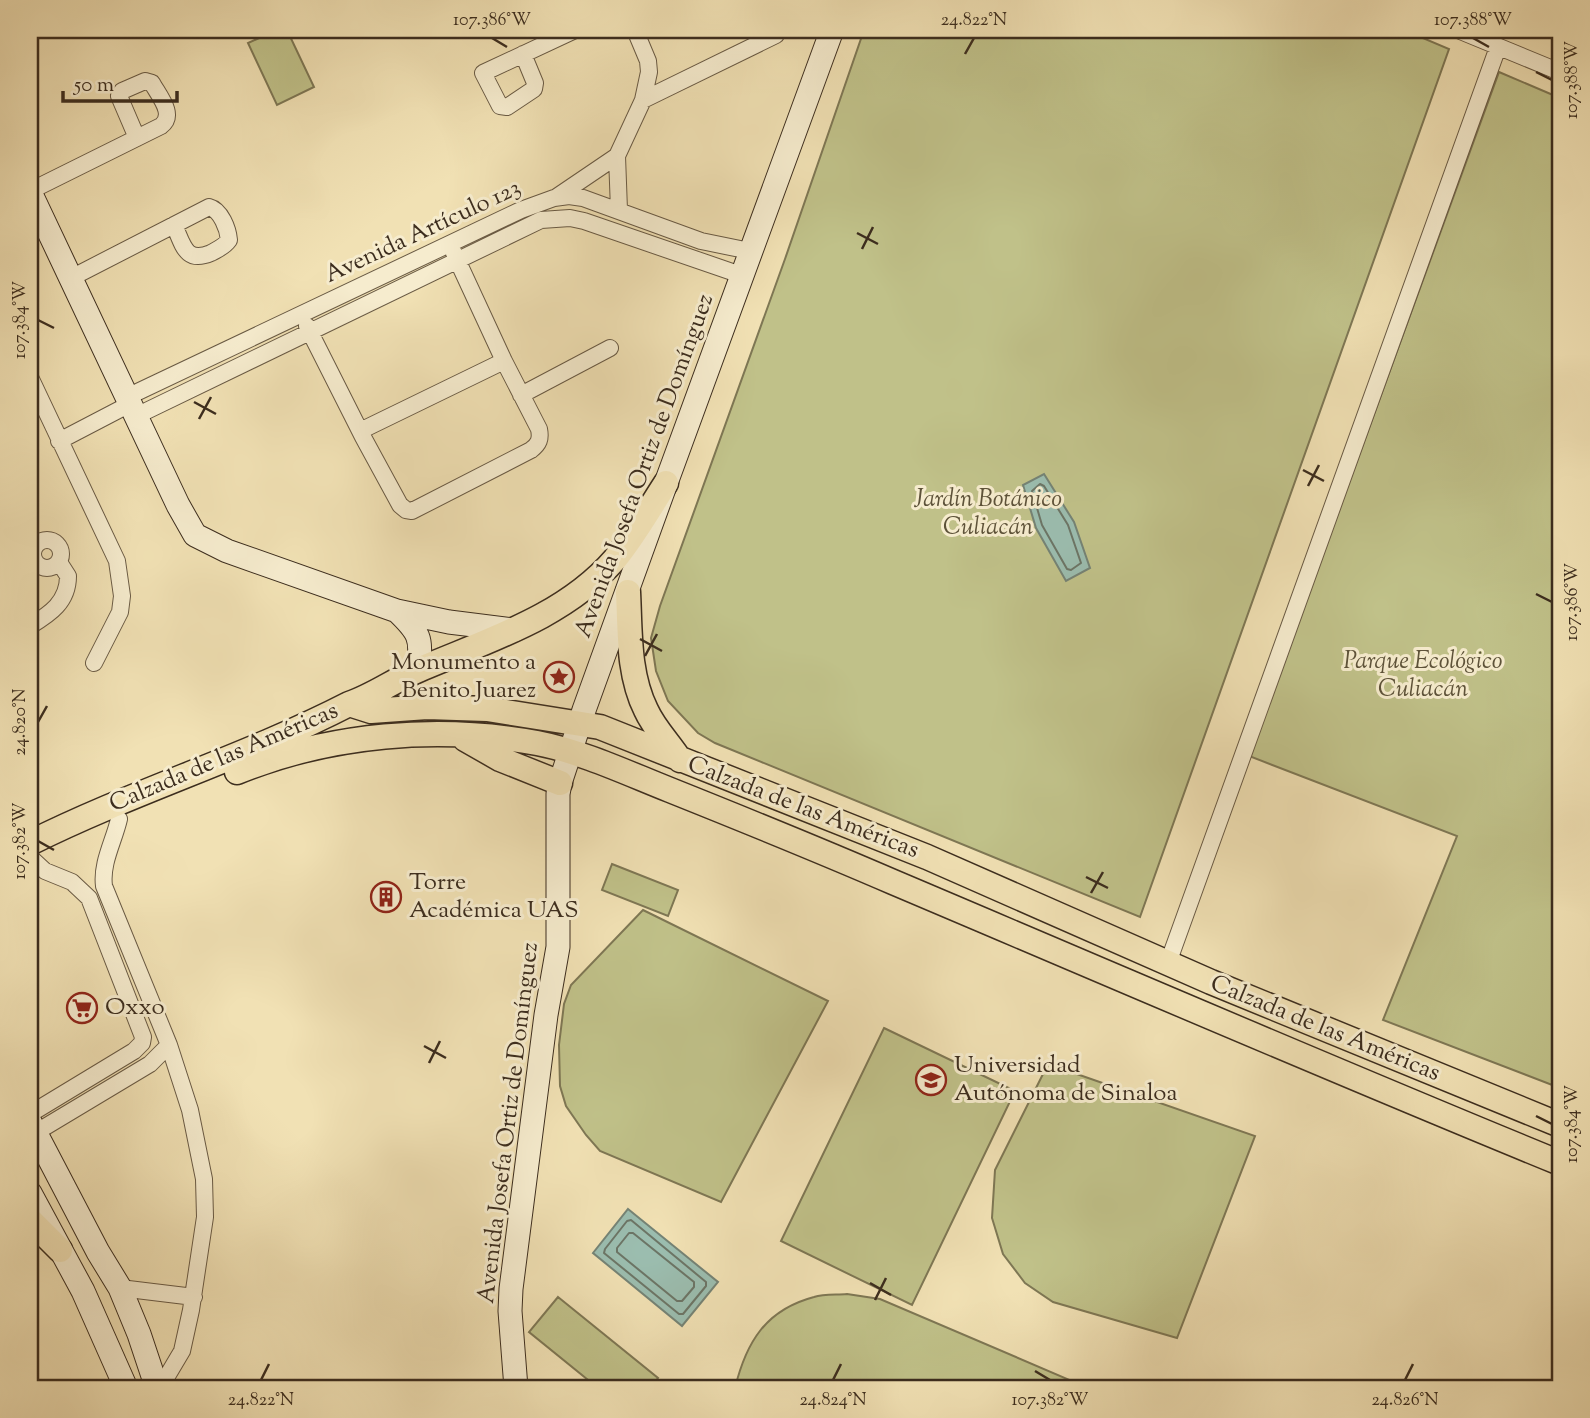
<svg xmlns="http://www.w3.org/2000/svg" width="1590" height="1418" font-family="'Sorts Mill Goudy',serif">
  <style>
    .green { fill: #c0c189; stroke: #7e7754; stroke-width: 2 }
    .water { fill: #9bbdaf; stroke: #758375; stroke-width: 2 }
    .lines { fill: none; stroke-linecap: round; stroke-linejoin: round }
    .shore { stroke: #6c7566; stroke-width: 2 }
    .street-casing { stroke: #695a44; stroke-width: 18 }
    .secondary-casing { stroke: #3c2d1e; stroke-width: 25 }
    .primary-casing { stroke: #3c2d1e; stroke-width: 27 }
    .street { stroke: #f6ecce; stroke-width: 16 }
    .secondary { stroke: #f6ecce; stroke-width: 23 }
    .primary { stroke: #f1e1b4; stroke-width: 24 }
    .ticks { fill: none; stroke: #3c2d1e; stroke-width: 2.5 }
    .labels { text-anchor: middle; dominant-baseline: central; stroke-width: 6; stroke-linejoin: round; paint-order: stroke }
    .street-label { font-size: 24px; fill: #3c2d1e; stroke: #f6ecce }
    .park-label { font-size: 24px; font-style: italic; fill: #5d5239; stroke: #f6ecce }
    .poi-label { font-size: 24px; fill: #3c2d1e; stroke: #f6ecce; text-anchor: start }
    .neatline { fill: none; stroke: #3c2d1e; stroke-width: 2.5 }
    .ticks-label { font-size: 18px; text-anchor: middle; fill: #3c2d1e }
  </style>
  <rect width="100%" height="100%" fill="#f1e1b4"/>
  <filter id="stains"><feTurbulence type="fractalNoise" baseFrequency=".00286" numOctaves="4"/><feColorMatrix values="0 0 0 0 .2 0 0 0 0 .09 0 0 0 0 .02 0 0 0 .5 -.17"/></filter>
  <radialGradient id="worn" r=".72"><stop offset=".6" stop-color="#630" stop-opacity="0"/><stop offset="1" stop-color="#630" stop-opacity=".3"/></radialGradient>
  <path class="green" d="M277 30H287L314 87 277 105 248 43Z
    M864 30H1404L1449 49 1140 917 715 743 698 733 668 701 656 671 651 638 660 606 785 259Z
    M1499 72 1560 98V1088L1383 1020 1457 836 1249 756Z
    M612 864 678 890 668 916 602 890Z
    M643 910 828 1001 721 1202 600 1151 586 1135 566 1106 560 1086 559 1045 564 1004 571 985Z
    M884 1028 1015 1091 912 1305 781 1241Z
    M1048 1064 1255 1136 1177 1338 1053 1302 1025 1283 1003 1254 992 1218 995 1170Z
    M847 1294 880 1299 1072 1381 1081 1388H735C746 1343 765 1310 814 1297 824 1294 836 1295 847 1294Z
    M558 1297 658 1378 650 1388H598L529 1332Z"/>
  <path class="water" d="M1044 474 1074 522 1090 568 1066 581 1036 528 1023 485Z
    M628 1209 718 1282 682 1326 593 1253Z"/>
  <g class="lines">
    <path class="shore" d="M1040 484 1044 486 1068 525 1081 563 1071 570 1067 569 1042 525 1032 491Z
      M631 1220 706 1282V1286L683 1314H679L604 1253 605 1249 627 1221Z
      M629 1233H633L694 1282V1287L682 1301H677L617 1252V1248Z"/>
    <g class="street-casing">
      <path id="street" d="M30 30H31
        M1458 30 1560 72
        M523 54 535 83 534 89 507 107 500 106 483 73 575 30
        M643 100 776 35
        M30 191 161 126C176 115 159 96 152 83L145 81 122 91 119 96 137 138
        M555 198 617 156
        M619 210 617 156 643 100 649 72 648 61 635 30
        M69 279 209 207C221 210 228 229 229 240 224 247 218 249 211 253 185 264 183 244 174 225
        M307 326 363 437 400 505 406 510 412 511 531 450C539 444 541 439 539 429L504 361 454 253
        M30 377 117 561 122 596 120 612 94 663
        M521 395 610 348
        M127 397 521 210 554 198 569 196 583 198 701 241 750 251
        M136 416 541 220 570 218 584 221 741 275
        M360 431 504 361
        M59 441 130 404
        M33 554a14 14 0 1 1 28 0a14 14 0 1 1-28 0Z
        M30 626C50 614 68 602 68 576L59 562
        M1168 963 1498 47
        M30 1114 134 1051 142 1043 143 1037 89 898 72 882 45 871 31 858
        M30 1136 150 1064 169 1045 104 886C101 863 114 841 119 819
        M120 1288 194 1297
        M160 1388 182 1351 191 1310 205 1217 204 1179 190 1110 169 1045"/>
    </g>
    <g class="secondary-casing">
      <path id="secondary" d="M30 192 178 505 195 535 227 551 397 611 449 622 514 630
        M397 611C418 631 424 639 417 669L412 672
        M30 1122 98 1252 120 1288 139 1334 157 1388
        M30 1193 83 1291 126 1388
        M516 1388 510 1311 511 1289 546 1015 558 947V794L560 783 584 710 666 483 832 30"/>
    </g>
    <g class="primary-casing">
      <path id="primary" d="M628 592C630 631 628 674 646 710 654 728 669 743 680 760
        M349 704C373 696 393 681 416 671 485 641 564 618 615 559 634 536 649 509 666 483
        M465 739 500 759 560 783
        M237 772C330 734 438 725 537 743 583 752 627 773 670 790 745 820 819 850 893 882 1115 976 1337 1072 1560 1163
        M30 843C134 791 246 757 349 704L371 711 427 707 487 709 600 727 927 857 1211 982 1560 1125
        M30 1220 60 1250"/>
    </g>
    <use href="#street" class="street"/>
    <use href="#secondary" class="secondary"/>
    <use href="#primary" class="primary"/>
  </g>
  <path class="ticks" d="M492 38 507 47M1473 38 1489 47M965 54 974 38M1536 72 1552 80M857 233 878 244M862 249 873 227M38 320 54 328M194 402 216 414M199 419 211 397M1303 470 1324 481M1308 486 1319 465M1536 594 1552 602M640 639 662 651M645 656 657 634M38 722 47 706M38 841 54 850M1086 877 1108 888M1091 893 1103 872M424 1046 446 1058M429 1063 440 1041M1536 1116 1552 1124M870 1283 891 1295M875 1300 886 1278M1035 1371 1050 1380M261 1380 269 1364M833 1380 841 1364M1405 1380 1413 1364"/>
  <defs>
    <g id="sight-ring" transform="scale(1.575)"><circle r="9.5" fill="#f6ecce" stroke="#8f2418" stroke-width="1.5"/><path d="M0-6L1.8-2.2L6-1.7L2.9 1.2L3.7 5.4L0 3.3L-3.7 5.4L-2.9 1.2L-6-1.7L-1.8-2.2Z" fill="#8f2418"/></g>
    <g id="building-ring" transform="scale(1.575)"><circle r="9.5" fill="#f6ecce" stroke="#8f2418" stroke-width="1.5"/><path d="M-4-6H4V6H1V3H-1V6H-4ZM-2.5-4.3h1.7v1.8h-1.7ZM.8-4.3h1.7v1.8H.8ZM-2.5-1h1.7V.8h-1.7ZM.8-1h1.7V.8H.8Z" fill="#8f2418"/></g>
    <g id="supermarket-ring" transform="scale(1.575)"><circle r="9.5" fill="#f6ecce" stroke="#8f2418" stroke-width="1.5"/><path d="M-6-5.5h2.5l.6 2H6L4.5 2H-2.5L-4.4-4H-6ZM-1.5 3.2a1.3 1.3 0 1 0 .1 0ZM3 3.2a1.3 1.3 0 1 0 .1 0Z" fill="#8f2418"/></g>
    <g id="university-ring" transform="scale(1.575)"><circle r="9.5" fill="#f6ecce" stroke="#8f2418" stroke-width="1.5"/><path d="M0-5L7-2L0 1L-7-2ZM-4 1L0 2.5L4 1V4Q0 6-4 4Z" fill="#8f2418"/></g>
  </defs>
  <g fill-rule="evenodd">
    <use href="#sight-ring" x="559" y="677"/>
    <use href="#building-ring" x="386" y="897"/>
    <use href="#supermarket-ring" x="82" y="1008"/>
    <use href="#university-ring" x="931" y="1080"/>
  </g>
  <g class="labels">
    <g class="street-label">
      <text transform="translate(423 232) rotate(-25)">Avenida Artículo 123</text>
      <text transform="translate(645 466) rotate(-70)">Avenida Josefa Ortiz de Domínguez</text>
      <text transform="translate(224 758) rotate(-23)">Calzada de las Américas</text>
      <text transform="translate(803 808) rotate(21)">Calzada de las Américas</text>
      <text transform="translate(1325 1029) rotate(22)">Calzada de las Américas</text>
      <text transform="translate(509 1123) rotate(-83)">Avenida Josefa Ortiz de Domínguez</text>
    </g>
    <g class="park-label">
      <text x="988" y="500">Jardín Botánico<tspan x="988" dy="28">Culiacán</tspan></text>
      <text x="1423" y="662">Parque Ecológico<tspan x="1423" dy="28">Culiacán</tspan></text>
    </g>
    <g class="poi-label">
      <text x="536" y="663" text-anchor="end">Monumento a<tspan x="536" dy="28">Benito Juarez</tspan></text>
      <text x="409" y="883">Torre<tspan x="409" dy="28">Académica UAS</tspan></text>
      <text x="105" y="1008">Oxxo</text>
      <text x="954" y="1066">Universidad<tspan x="954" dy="28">Autónoma de Sinaloa</tspan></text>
    </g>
  </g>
  <rect width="1590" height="1418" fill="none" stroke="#f1e1b4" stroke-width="77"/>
  <path d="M63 91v10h114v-10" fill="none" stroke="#3c2d1e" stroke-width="3.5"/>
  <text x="74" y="91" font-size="21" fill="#3c2d1e" stroke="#f6ecce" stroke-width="5" paint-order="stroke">50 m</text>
  <rect x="38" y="38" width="1514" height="1342" class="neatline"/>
  <g class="ticks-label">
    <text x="492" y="25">107.386°W</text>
    <text x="974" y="25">24.822°N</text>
    <text x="1473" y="25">107.388°W</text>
    <text transform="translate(1571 80) rotate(-90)" y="6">107.388°W</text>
    <text transform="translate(19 320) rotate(-90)" y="6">107.384°W</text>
    <text transform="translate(1571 602) rotate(-90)" y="6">107.386°W</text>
    <text transform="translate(19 722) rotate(-90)" y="6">24.820°N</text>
    <text transform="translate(19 841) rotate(-90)" y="6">107.382°W</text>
    <text transform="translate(1571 1124) rotate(-90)" y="6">107.384°W</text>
    <text x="261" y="1405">24.822°N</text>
    <text x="833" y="1405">24.824°N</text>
    <text x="1050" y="1405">107.382°W</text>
    <text x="1405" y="1405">24.826°N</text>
  </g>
  <rect width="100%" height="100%" filter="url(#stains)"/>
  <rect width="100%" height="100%" fill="url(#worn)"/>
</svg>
